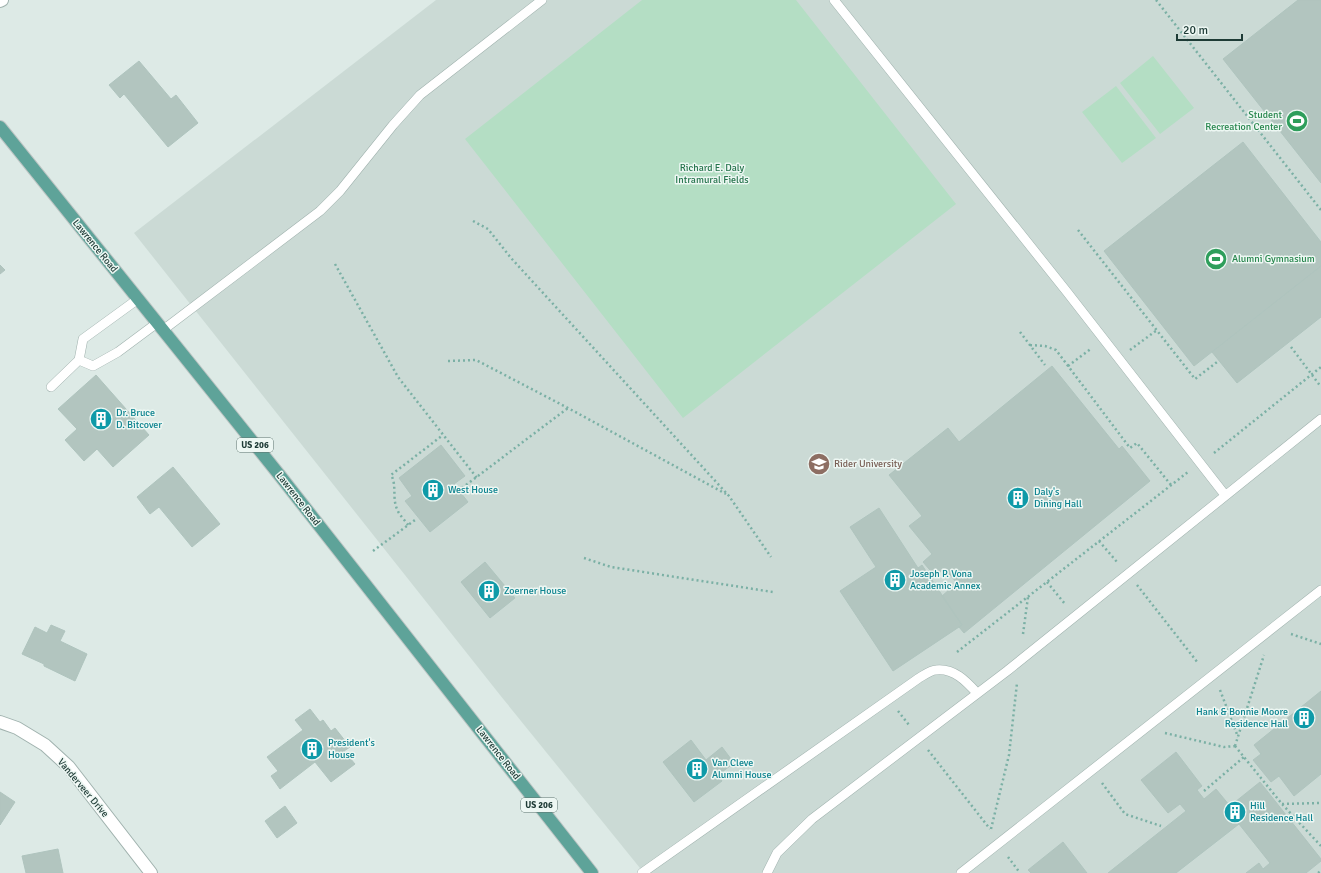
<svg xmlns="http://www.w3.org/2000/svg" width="1321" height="873" font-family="Signika,sans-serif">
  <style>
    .built { fill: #cbdad5 }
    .green { fill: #b4dec4 }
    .building { fill: #b2c5bf; stroke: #afc4be }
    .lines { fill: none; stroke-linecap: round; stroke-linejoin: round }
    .service-casing { stroke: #a0b2ae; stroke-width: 10 }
    .minor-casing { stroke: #a0b2ae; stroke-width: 14 }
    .primary-casing { stroke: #bcc4c3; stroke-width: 14 }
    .path { stroke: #7bb0a5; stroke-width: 2.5; stroke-dasharray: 2 3; stroke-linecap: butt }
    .service { stroke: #fff; stroke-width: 9 }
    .minor { stroke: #fff; stroke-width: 12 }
    .primary { stroke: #5ea399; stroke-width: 12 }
    .labels { text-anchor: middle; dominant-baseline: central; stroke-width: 3; stroke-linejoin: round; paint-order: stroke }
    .shield { fill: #edf7f3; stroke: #5c736f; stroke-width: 1 }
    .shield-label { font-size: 9px; font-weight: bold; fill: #1e3b36 }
    .leisure-label { font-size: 10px; fill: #27864d; stroke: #edf7f3; text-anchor: end }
    .park-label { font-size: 10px; fill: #25744c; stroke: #edf7f3 }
    .street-label { font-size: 10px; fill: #1e3b36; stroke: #edf7f3 }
    .culture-label { font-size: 10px; fill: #0d838f; stroke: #edf7f3; text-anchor: start }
    .education-label { font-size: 10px; fill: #785e54; stroke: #edf7f3; text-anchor: start }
  </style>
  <rect width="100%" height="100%" fill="#ddeae6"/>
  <path class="built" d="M436 0H1321V873H644L500 695 134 233Z"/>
  <path class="green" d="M642 0H796L956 204 683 418 465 139Z
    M1153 56 1194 108 1160 134 1120 83Z
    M1116 86 1156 138 1122 163 1082 112Z"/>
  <path class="building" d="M1298 0H1321V183L1223 59Z
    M139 61 171 99 176 95 198 123 168 147 124 94 120 98 109 85Z
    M1243 142 1321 242V266L1194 366 1104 251Z
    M0 265 5 270 0 274Z
    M1321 266V317L1237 383 1212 352Z
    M1052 366 1119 449 1122 446 1150 481 964 633 959 627 962 625 942 596 957 583 944 568 935 576 923 562 932 554 909 526 922 516 889 475 948 428 959 442Z
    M96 375 149 435 113 467 97 449 84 461 65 440 77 429 58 409Z
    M441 445 465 476 454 484 468 502 430 532 405 501 412 496 399 478Z
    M173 467 220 524 192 547 159 507 150 514 137 497Z
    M879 508 918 568 922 565 962 625 893 671 840 591 876 567 850 527Z
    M485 562 515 598 490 618 461 582Z
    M51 625 65 631 60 641 87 654 75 681 44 666V664L22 654 35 627 47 633Z
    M1321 691V774L1294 796 1279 776 1271 782 1253 760 1261 754 1254 745Z
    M310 709 320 722 323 720 331 731 335 728 350 747 344 751 355 764 331 782 315 762 280 789 271 776 278 771 267 757 303 730 295 720Z
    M691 740 706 760 722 747 734 763 718 775 722 781 694 802 663 762Z
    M1176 752 1202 786 1197 790 1204 799 1216 789 1230 806 1260 782 1321 859V861L1306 873H1246L1259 863 1263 869 1270 863 1239 824 1176 873H1108L1186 811 1180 804 1168 813 1141 780Z
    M0 792 15 802 0 825Z
    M285 806 297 823 277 838 265 821Z
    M1063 842 1087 873H1031L1028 870Z
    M58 849 63 873H26L22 856Z"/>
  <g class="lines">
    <g class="service-casing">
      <path id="service" d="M834 0 1067 292 1225 495
        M138 299 83 339 79 360 93 366 118 352 157 323
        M163 330 320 211 340 191 393 125 420 95 542 0
        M51 387 79 360
        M642 873 919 678C924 675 931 670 936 670 954 668 966 681 977 693
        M767 873 777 853 812 819 1007 671 1321 419
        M961 873 1321 590"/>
    </g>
    <g class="minor-casing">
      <path id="minor" d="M0 1 2 0
        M0 722 17 728 45 745 69 767 151 873"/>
    </g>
    <g class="primary-casing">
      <path id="primary" d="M0 127 281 477 592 873"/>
    </g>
    <path class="path" d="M1156 0 1321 210
      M473 221 488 229 511 258 729 496 771 557
      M1078 230 1195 379 1217 362
      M335 264 398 377 477 478
      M1020 332 1045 365
      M1030 345 1045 346 1056 350 1130 448 1137 443 1171 485
      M1291 347 1321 387
      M1130 350 1157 330
      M448 361 476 360 568 408 726 494
      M1068 366 1092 348
      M1214 453 1321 367
      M462 488 568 408
      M408 525C405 520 399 515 397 509 392 498 397 485 391 475L443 435
      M1099 541 1117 562
      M373 551 415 520
      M584 558 611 567 773 592
      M1047 582 1065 604 1066 603
      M1137 585 1198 663
      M1023 634 1028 597
      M1291 634 1321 644
      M957 652 1188 472
      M1220 690 1238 737
      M898 711 909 725
      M1165 733 1224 747 1235 746
      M1235 746 1282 804 1321 846
      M1235 746 1264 655
      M928 750 990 829
      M1102 783 1125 814 1161 826
      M1204 791 1244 757
      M1282 804 1321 803
      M991 829 1009 755 1017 683
      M1008 857 1020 873
      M1318 873 1321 871"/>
    <use href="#service" class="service"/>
    <use href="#minor" class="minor"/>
    <use href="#primary" class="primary"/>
  </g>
  <defs>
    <g id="stadium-disc" transform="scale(1.15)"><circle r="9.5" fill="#2e9e5b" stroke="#edf7f3"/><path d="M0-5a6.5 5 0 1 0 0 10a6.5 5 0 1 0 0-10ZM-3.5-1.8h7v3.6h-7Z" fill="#fff"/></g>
    <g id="building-disc" transform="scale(1.15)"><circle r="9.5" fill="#0f9aa8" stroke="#edf7f3"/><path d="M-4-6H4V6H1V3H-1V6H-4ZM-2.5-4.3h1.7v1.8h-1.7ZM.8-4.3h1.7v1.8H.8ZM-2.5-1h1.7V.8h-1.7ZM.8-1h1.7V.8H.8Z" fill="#fff"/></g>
    <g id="university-disc" transform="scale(1.15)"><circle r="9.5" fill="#8d6e63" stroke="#edf7f3"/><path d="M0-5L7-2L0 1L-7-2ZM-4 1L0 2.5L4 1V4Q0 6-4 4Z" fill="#fff"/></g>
  </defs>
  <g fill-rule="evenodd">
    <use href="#stadium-disc" x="1297" y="121"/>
    <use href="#stadium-disc" x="1216" y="259"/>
    <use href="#building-disc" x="101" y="419"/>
    <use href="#university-disc" x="819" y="464"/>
    <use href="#building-disc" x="433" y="490"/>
    <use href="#building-disc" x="1018" y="498"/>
    <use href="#building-disc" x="895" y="580"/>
    <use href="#building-disc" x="489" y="591"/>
    <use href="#building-disc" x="1304" y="718"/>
    <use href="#building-disc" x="312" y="749"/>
    <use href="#building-disc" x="697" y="769"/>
    <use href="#building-disc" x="1235" y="812"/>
  </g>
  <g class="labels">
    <g class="shield">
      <rect x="237" y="438" width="36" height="14" rx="3"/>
      <rect x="521" y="798" width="36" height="14" rx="3"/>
    </g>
    <g class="shield-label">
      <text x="255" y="445">US 206</text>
      <text x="539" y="805">US 206</text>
    </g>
    <g class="leisure-label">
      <text x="1282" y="115">Student<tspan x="1282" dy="12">Recreation Center</tspan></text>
      <text x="1232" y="259" text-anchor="start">Alumni Gymnasium</text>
    </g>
    <g class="park-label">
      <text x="712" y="168">Richard E. Daly<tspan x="712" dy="12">Intramural Fields</tspan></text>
    </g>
    <g class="street-label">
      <text transform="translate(95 246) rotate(51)">Lawrence Road</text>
      <text transform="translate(298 499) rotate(52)">Lawrence Road</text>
      <text transform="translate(498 753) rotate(52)">Lawrence Road</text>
      <text transform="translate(83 788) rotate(50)">Vanderveer Drive</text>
    </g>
    <g class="culture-label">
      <text x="116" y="413">Dr. Bruce<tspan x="116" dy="12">D. Bitcover</tspan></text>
      <text x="448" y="490">West House</text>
      <text x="1034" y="492">Daly's<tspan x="1034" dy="12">Dining Hall</tspan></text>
      <text x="910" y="574">Joseph P. Vona<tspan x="910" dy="12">Academic Annex</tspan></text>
      <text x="504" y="591">Zoerner House</text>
      <text x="1288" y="712" text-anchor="end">Hank &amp; Bonnie Moore<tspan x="1288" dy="12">Residence Hall</tspan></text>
      <text x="328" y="743">President's<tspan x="328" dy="12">House</tspan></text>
      <text x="712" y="763">Van Cleve<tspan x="712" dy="12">Alumni House</tspan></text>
      <text x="1250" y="806">Hill<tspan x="1250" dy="12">Residence Hall</tspan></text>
    </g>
    <g class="education-label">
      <text x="834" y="464">Rider University</text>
    </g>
  </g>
  <path d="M1177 34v6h65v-6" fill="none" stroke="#1e3b36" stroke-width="2"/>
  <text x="1183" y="34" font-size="12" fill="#1e3b36" stroke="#edf7f3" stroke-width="3" paint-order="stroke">20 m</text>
</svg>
